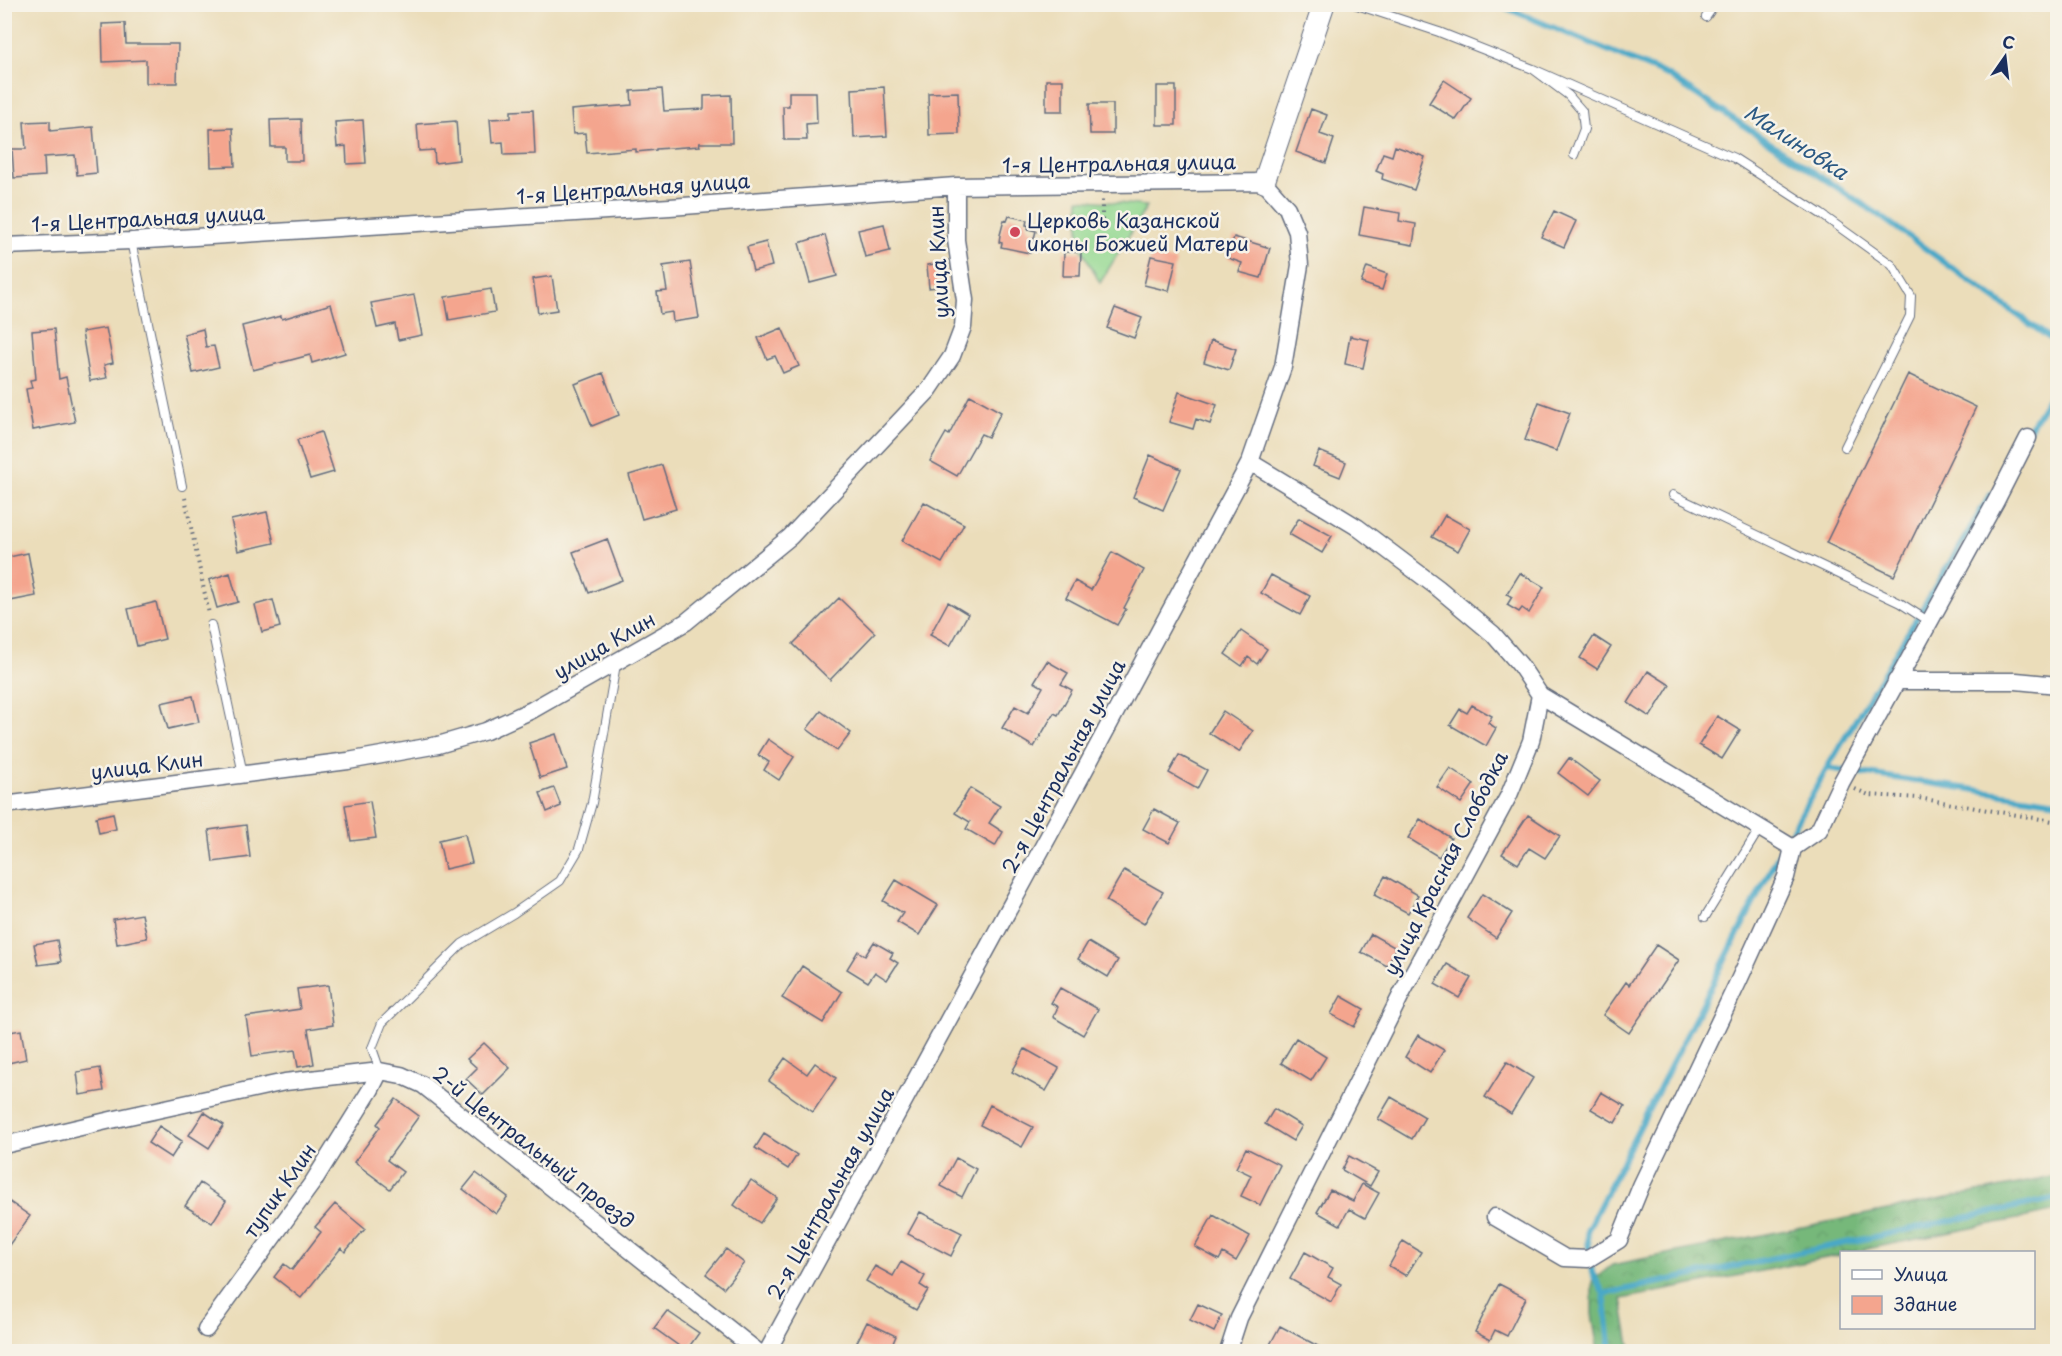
<svg xmlns="http://www.w3.org/2000/svg" width="2062" height="1356" font-family="'Playpen Sans',sans-serif">
  <style>
    .forest { fill: url(#forest-crowns); stroke: #48746c; stroke-width: 1.5 }
    .green { fill: #93d890; stroke: #578477; stroke-width: 1.5 }
    .lines { fill: none; stroke-linecap: round; stroke-linejoin: round }
    .stream { stroke: #48a8c7; stroke-width: 6 }
    .building { fill: #f4a58e }
    .service-casing { stroke: #646c7e; stroke-width: 10 }
    .minor-casing { stroke: #646c7e; stroke-width: 19 }
    .tertiary-casing { stroke: #646c7e; stroke-width: 23 }
    .path { stroke: #646c7e; stroke-width: 4; stroke-dasharray: 1.5 4.5; stroke-linecap: butt }
    .service { stroke: #fff; stroke-width: 8 }
    .minor { stroke: #fff; stroke-width: 16 }
    .tertiary { stroke: #fff; stroke-width: 21 }
    .poi-dot { fill: #d1495b; stroke: #f7f3e8; stroke-width: 2 }
    .labels { text-anchor: middle; dominant-baseline: central; stroke-width: 5; stroke-linejoin: round; paint-order: stroke }
    .street-label { font-size: 20px; fill: #1b2f5e; stroke: #f7f3e8 }
    .poi-label { font-size: 20px; fill: #1b2f5e; stroke: #f7f3e8; text-anchor: start }
    .water-label { font-size: 21px; font-style: italic; fill: #2b5983; stroke: #f7f3e8 }
  </style>
  <defs>
    <pattern id="forest-crowns" width="20" height="18" patternUnits="userSpaceOnUse" patternTransform="scale(1.5)"><rect width="20" height="18" fill="#76b87a"/><path d="M2 6a3 3 0 1 1 6 0M12 15a3 3 0 1 1 6 0" fill="none" stroke="#609667"/></pattern>
  </defs>
  <rect width="100%" height="100%" fill="#f7f3e8"/>
  <filter id="ink" filterUnits="userSpaceOnUse"><feTurbulence type="fractalNoise" baseFrequency=".0167" numOctaves="2"/><feDisplacementMap in="SourceGraphic" scale="12" xChannelSelector="R" yChannelSelector="G"/><feConvolveMatrix kernelMatrix="1 2 1 2 8 2 1 2 1" color-interpolation-filters="sRGB"/></filter>
  <filter id="wash" filterUnits="userSpaceOnUse"><feTurbulence type="fractalNoise" baseFrequency=".008" numOctaves="4" result="noise"/><feDisplacementMap in="SourceGraphic" scale="24" xChannelSelector="R" yChannelSelector="G"/><feGaussianBlur stdDeviation="1.35" result="paint"/><feColorMatrix in="noise" values="0 0 0 0 0 0 0 0 0 0 0 0 0 0 0 0 0 1.4 0 .05"/><feComposite in="paint" operator="in"/></filter>
  <g filter="url(#wash)">
    <rect width="100%" height="100%" fill="#ebddba"/>
    <path class="forest" d="M2057 1176V1211L1852 1252H1842L1841 1255 1622 1299 1631 1351H1598L1592 1314V1281L1612 1265Z"/>
    <path class="green" d="M1079 199 1147 206 1100 283 1079 244Z"/>
    <g class="lines">
      <path class="stream" d="M1497 4 1667 75 1876 213 2058 344
        M2025 436 2058 382
        M1827 768 2058 802
        M1604 1294 2058 1198
        M1611 1352 1604 1294 1592 1273 1587 1231 1774 863 1827 768 1991 494"/>
    </g>
    <g id="blocks">
      <path class="building" d="M125 23 126 44H178L177 83H146V60L103 62 102 24Z
        M1046 80H1063V111H1046Z
        M1444 80 1471 98 1456 120 1429 103Z
        M1157 86H1176V125H1157Z
        M884 87 887 136 854 138 852 89Z
        M662 89 664 111 704 109V96L731 95 732 143H699L700 146 656 149V150L636 152V149L587 153 585 133 573 134 571 110 632 105 631 91Z
        M789 92H816L817 123 806 124 807 140H784L783 106H789Z
        M958 92 959 134 929 135 928 93Z
        M1089 104H1113V134H1090Z
        M1311 109 1327 115 1320 134 1334 139 1326 163 1296 152Z
        M533 110 535 154 504 155 503 142 492 143 490 119 511 118V111Z
        M301 119 302 161H285V147H271L270 120Z
        M363 120 366 163 347 164 346 146 337 147 335 122Z
        M50 121V131L93 127 97 173 77 175 75 155 44 157 45 176 14 178 12 149H26L24 122Z
        M456 121 459 160 435 163 434 150 419 151 417 124Z
        M233 128 235 166 211 167 210 129Z
        M1395 146 1425 157 1414 190 1382 179 1383 174 1376 171 1383 153 1392 156Z
        M1364 207 1400 213 1399 221 1416 224 1413 245 1359 235Z
        M1554 211 1576 221 1564 247 1541 237Z
        M1009 216 1027 220 1026 225 1029 226 1028 229 1036 231 1030 253 1001 247 1002 243 999 242 1000 235 1004 220 1007 221Z
        M884 224 890 251 865 257 858 230Z
        M825 235 837 276 810 283 799 243Z
        M1234 237 1270 248 1261 278 1239 272 1242 263 1228 258Z
        M766 242 772 266 753 271 747 247Z
        M1064 252H1081L1080 276H1063Z
        M1151 256 1176 261 1169 291 1144 285Z
        M690 262 699 318 673 322 672 312 660 314 657 292 667 291 663 266Z
        M945 263 947 286 929 288 927 265Z
        M1367 267 1387 274 1382 290 1361 283Z
        M552 276 557 310 538 313 533 279Z
        M491 289 495 312 449 320 445 297Z
        M414 295 422 335 398 340 395 324 377 328 371 303Z
        M331 304 345 353 312 363 310 355 253 370 242 326 281 316 282 319Z
        M1115 308 1142 318 1134 338 1107 328Z
        M106 328 113 363 104 365 107 378 90 381 82 332Z
        M782 328 799 366 783 373 775 356 767 359 758 338Z
        M54 329 59 379 66 377 75 422 33 430 26 389 32 388 30 380 36 379 32 331Z
        M203 329 206 347 214 346 219 367 193 373 184 334Z
        M1350 336 1369 340 1363 368 1345 364Z
        M1211 340 1236 349 1229 370 1204 362Z
        M603 373 619 415 592 426 575 384Z
        M1908 374 1976 407 1894 576 1826 543Z
        M1179 392 1217 405 1210 424 1196 419 1193 429 1169 422Z
        M970 395 1001 412 988 437 981 434 957 476 930 461 946 433 949 435Z
        M1539 402 1570 413 1556 451 1525 440Z
        M321 432 334 472 310 479 297 440Z
        M1319 451 1346 462 1340 477 1313 466Z
        M1150 455 1181 469 1163 510 1133 497Z
        M662 465 676 509 642 519 629 475Z
        M924 502 964 524 942 563 902 541Z
        M267 512 274 543 238 551 231 520Z
        M1445 515 1470 529 1458 551 1432 537Z
        M1299 518 1332 536 1322 553 1289 534Z
        M607 539 622 580 589 593 573 552Z
        M1112 552 1144 570 1124 608 1126 609 1117 625 1066 598 1075 581 1091 590Z
        M28 553 36 596 10 601 4 573V558Z
        M230 573 238 602 217 608 209 580Z
        M1520 573 1544 587 1529 613 1522 608 1519 612 1507 605 1512 597 1507 594Z
        M1271 575 1310 596 1300 615 1261 593Z
        M839 598 875 633 830 680 793 644Z
        M273 600 280 627 262 632 255 605Z
        M156 602 165 639 137 646 128 609Z
        M948 602 968 614 950 646 930 635Z
        M1241 631 1267 649 1257 664 1248 657 1242 666 1225 654Z
        M1594 636 1611 647 1597 669 1580 658Z
        M1047 661 1068 673 1061 684 1072 690 1058 715 1054 713 1034 747 1002 728 1015 706 1028 713 1043 687 1034 682Z
        M1648 671 1670 685 1650 717 1628 703Z
        M193 696 199 722 168 729 161 703Z
        M1472 705 1492 716 1488 723 1496 728 1486 746 1450 725 1460 709 1467 713Z
        M821 711 851 733 837 751 807 729Z
        M1223 711 1253 731 1239 752 1209 733Z
        M1717 716 1740 730 1722 759 1699 745Z
        M556 734 567 769 540 778 529 743Z
        M768 739 794 757 779 780 764 770 769 762 758 755Z
        M1179 755 1207 770 1197 789 1169 773Z
        M1569 758 1600 781 1588 796 1558 773Z
        M1450 768 1474 784 1461 803 1437 787Z
        M554 788 561 806 547 812 540 793Z
        M970 788 1000 806 989 823 1003 832 995 846 966 829 970 822 955 813Z
        M370 801 376 838 351 841 345 805Z
        M1154 809 1180 823 1169 843 1143 829Z
        M113 813 116 829 99 833 96 817Z
        M1528 815 1560 836 1545 858 1529 848 1518 864 1502 854Z
        M1420 819 1451 838 1439 857 1408 838Z
        M246 825 250 857 213 862 209 830Z
        M465 834 472 863 445 869 439 840Z
        M1124 870 1163 892 1144 924 1106 901Z
        M1385 876 1418 895 1408 913 1374 895Z
        M896 880 938 905 919 935 897 922 903 913 883 901Z
        M1482 894 1512 913 1496 938 1467 918Z
        M142 914 147 938 117 944 113 919Z
        M1371 934 1396 948 1387 966 1361 952Z
        M57 940 61 962 38 965 34 944Z
        M874 942 893 953 890 958 898 963 887 980 875 972 868 982 847 969 858 951 865 956Z
        M1088 942 1118 960 1108 977 1078 959Z
        M1656 945 1679 960 1629 1033 1603 1015 1626 982 1629 985Z
        M1447 964 1471 978 1459 998 1435 984Z
        M802 966 842 992 823 1023 782 998Z
        M328 985 333 1025 308 1029 314 1064 298 1067 295 1050 252 1056 246 1017 300 1009 297 989Z
        M1060 988 1098 1009 1083 1035 1053 1017 1058 1007 1051 1003Z
        M1341 996 1364 1009 1354 1027 1331 1014Z
        M21 1030 26 1059 4 1064V1033Z
        M1418 1035 1444 1050 1430 1073 1405 1057Z
        M1296 1038 1326 1057 1311 1081 1281 1063Z
        M484 1043 510 1068 483 1095 466 1079 477 1068 467 1059Z
        M1025 1049 1059 1068 1046 1091 1012 1072Z
        M785 1058 807 1074 815 1063 836 1078 813 1112 769 1081Z
        M1507 1062 1533 1078 1511 1114 1485 1097Z
        M100 1068 104 1091 80 1095 77 1072Z
        M1601 1092 1625 1106 1615 1123 1591 1109Z
        M1391 1097 1425 1117 1412 1139 1378 1119Z
        M396 1099 419 1116 387 1160 403 1172 390 1189 354 1162 380 1127 377 1124Z
        M990 1105 1033 1127 1022 1147 980 1125Z
        M1274 1109 1302 1126 1293 1141 1265 1124Z
        M204 1112 224 1125 209 1148 189 1135Z
        M159 1126 182 1141 171 1158 148 1143Z
        M764 1134 797 1155 788 1169 755 1148Z
        M1246 1148 1280 1165 1260 1205 1241 1196 1251 1175 1236 1168Z
        M1349 1156 1378 1172 1370 1186 1342 1170Z
        M956 1158 976 1169 962 1197 941 1186Z
        M476 1173 508 1197 496 1214 463 1189Z
        M751 1180 777 1198 760 1223 734 1205Z
        M200 1183 226 1201 212 1223 185 1206Z
        M1362 1184 1379 1193 1365 1218 1349 1209 1340 1225 1317 1212 1330 1190 1353 1201Z
        M4 1198 30 1216 4 1252Z
        M335 1204 365 1229 345 1252 341 1248 301 1298 274 1277 284 1264 292 1270 321 1232 315 1227Z
        M920 1212 962 1233 951 1256 908 1234Z
        M1213 1215 1250 1236 1236 1261 1223 1253 1219 1260 1195 1247Z
        M1403 1241 1421 1252 1406 1276 1389 1266Z
        M726 1249 744 1263 724 1288 706 1274Z
        M1305 1252 1333 1268 1328 1277 1341 1284 1331 1302 1290 1279Z
        M901 1262 925 1276 920 1285 928 1290 916 1310 866 1281 875 1266 893 1276Z
        M1499 1284 1526 1298 1507 1336 1495 1330 1490 1340 1475 1332Z
        M1198 1304 1222 1315 1214 1332 1190 1320Z
        M667 1311 699 1333 686 1351 654 1328Z
        M867 1322 896 1336 889 1352H875L857 1342Z
        M1280 1326 1329 1352H1266Z"/>
    </g>
  </g>
  <g filter="url(#ink)">
    <use href="#blocks" fill-opacity="0" stroke="#646c7e" stroke-width="1.5"/>
    <g class="lines">
      <g class="service-casing">
        <path id="service" d="M1354 4 1439 32 1533 69 1568 95 1582 111 1584 129 1574 155
          M1706 17 1715 4
          M1533 69 1734 158 1821 214 1892 265 1911 296 1910 316 1845 447
          M131 241 182 486
          M1673 495 1900 603 1928 621
          M211 625 243 774
          M1705 917 1760 828
          M380 1071 372 1048 382 1023 462 944 514 913 560 881 579 849 592 803 616 664"/>
      </g>
      <g class="minor-casing">
        <path id="minor" d="M4 246 131 241 670 207 956 186 1264 182 1287 208 1297 232 1300 265 1283 367 1250 462 1082 775 767 1352
          M1896 681H2016L2058 685
          M4 805 348 761 438 745 486 731 532 710 686 622 790 537 929 390 952 356 963 327 965 300 956 240V186
          M1793 848 1819 830 1841 783 1996 501 2028 438
          M4 1145 111 1120 285 1082 380 1071 401 1075 423 1085 758 1352
          M1495 1217 1565 1258 1588 1259 1619 1240 1641 1186 1739 980 1786 877 1793 848 1540 695
          M206 1329 313 1182 371 1089 380 1071
          M1228 1352 1239 1318 1402 993 1509 795 1531 741 1540 695 1520 665 1493 634 1438 588 1357 527 1250 462"/>
      </g>
      <g class="tertiary-casing">
        <path id="tertiary" d="M1264 182 1324 4"/>
      </g>
      <path class="path" d="M1102 226V200
        M185 498 209 614
        M1855 789 1869 795 1918 798 2058 822"/>
      <use href="#service" class="service"/>
      <use href="#minor" class="minor"/>
      <use href="#tertiary" class="tertiary"/>
    </g>
  </g>
  <circle class="poi-dot" cx="1015" cy="232" r="6"/>
  <g class="labels">
    <g class="street-label">
      <text transform="translate(1119 163) rotate(-1)">1-я Центральная улица</text>
      <text transform="translate(633 188) rotate(-4)">1-я Центральная улица</text>
      <text transform="translate(148 218) rotate(-3)">1-я Центральная улица</text>
      <text transform="translate(938 262) rotate(-93)">улица Клин</text>
      <text transform="translate(604 645) rotate(-30)">улица Клин</text>
      <text transform="translate(147 765) rotate(-7)">улица Клин</text>
      <text transform="translate(1063 766) rotate(-62)">2-я Центральная улица</text>
      <text transform="translate(1445 863) rotate(-63)">улица Красная Слободка</text>
      <text transform="translate(534 1147) rotate(38)">2-й Центральный проезд</text>
      <text transform="translate(279 1190) rotate(-55)">тупик Клин</text>
      <text transform="translate(830 1193) rotate(-61)">2-я Центральная улица</text>
    </g>
    <g class="poi-label">
      <text x="1027" y="220">Церковь Казанской<tspan x="1027" dy="23">иконы Божией Матери</tspan></text>
    </g>
    <g class="water-label">
      <text transform="translate(1797 141) rotate(33)">Малиновка</text>
    </g>
  </g>
  <rect width="2062" height="1356" fill="none" stroke="#f7f3e8" stroke-width="24"/>
  <rect x="1840" y="1251" width="195" height="78" fill="#f7f3e8" stroke="#9fa5b1" stroke-width="1.5"/>
  <rect x="1852" y="1270" width="30" height="9" fill="#ffffff" stroke="#9fa5b1" stroke-width="1.5"/>
  <text x="1894" y="1281" font-size="18" fill="#1b2f5e">Улица</text>
  <rect x="1852" y="1296" width="30" height="18" fill="#f4a58e" stroke="#9fa5b1" stroke-width="1.5"/>
  <text x="1894" y="1311" font-size="18" fill="#1b2f5e">Здание</text>
  <g transform="translate(2005 57) rotate(14)" stroke="#f7f3e8" stroke-width="4.5" paint-order="stroke">
  <path d="M0-4.5L10 22L0 15L-10 22Z" fill="#1b2f5e"/>
  <text y="-9" font-size="16" font-weight="bold" text-anchor="middle" fill="#1b2f5e">С</text>
  </g>
</svg>
